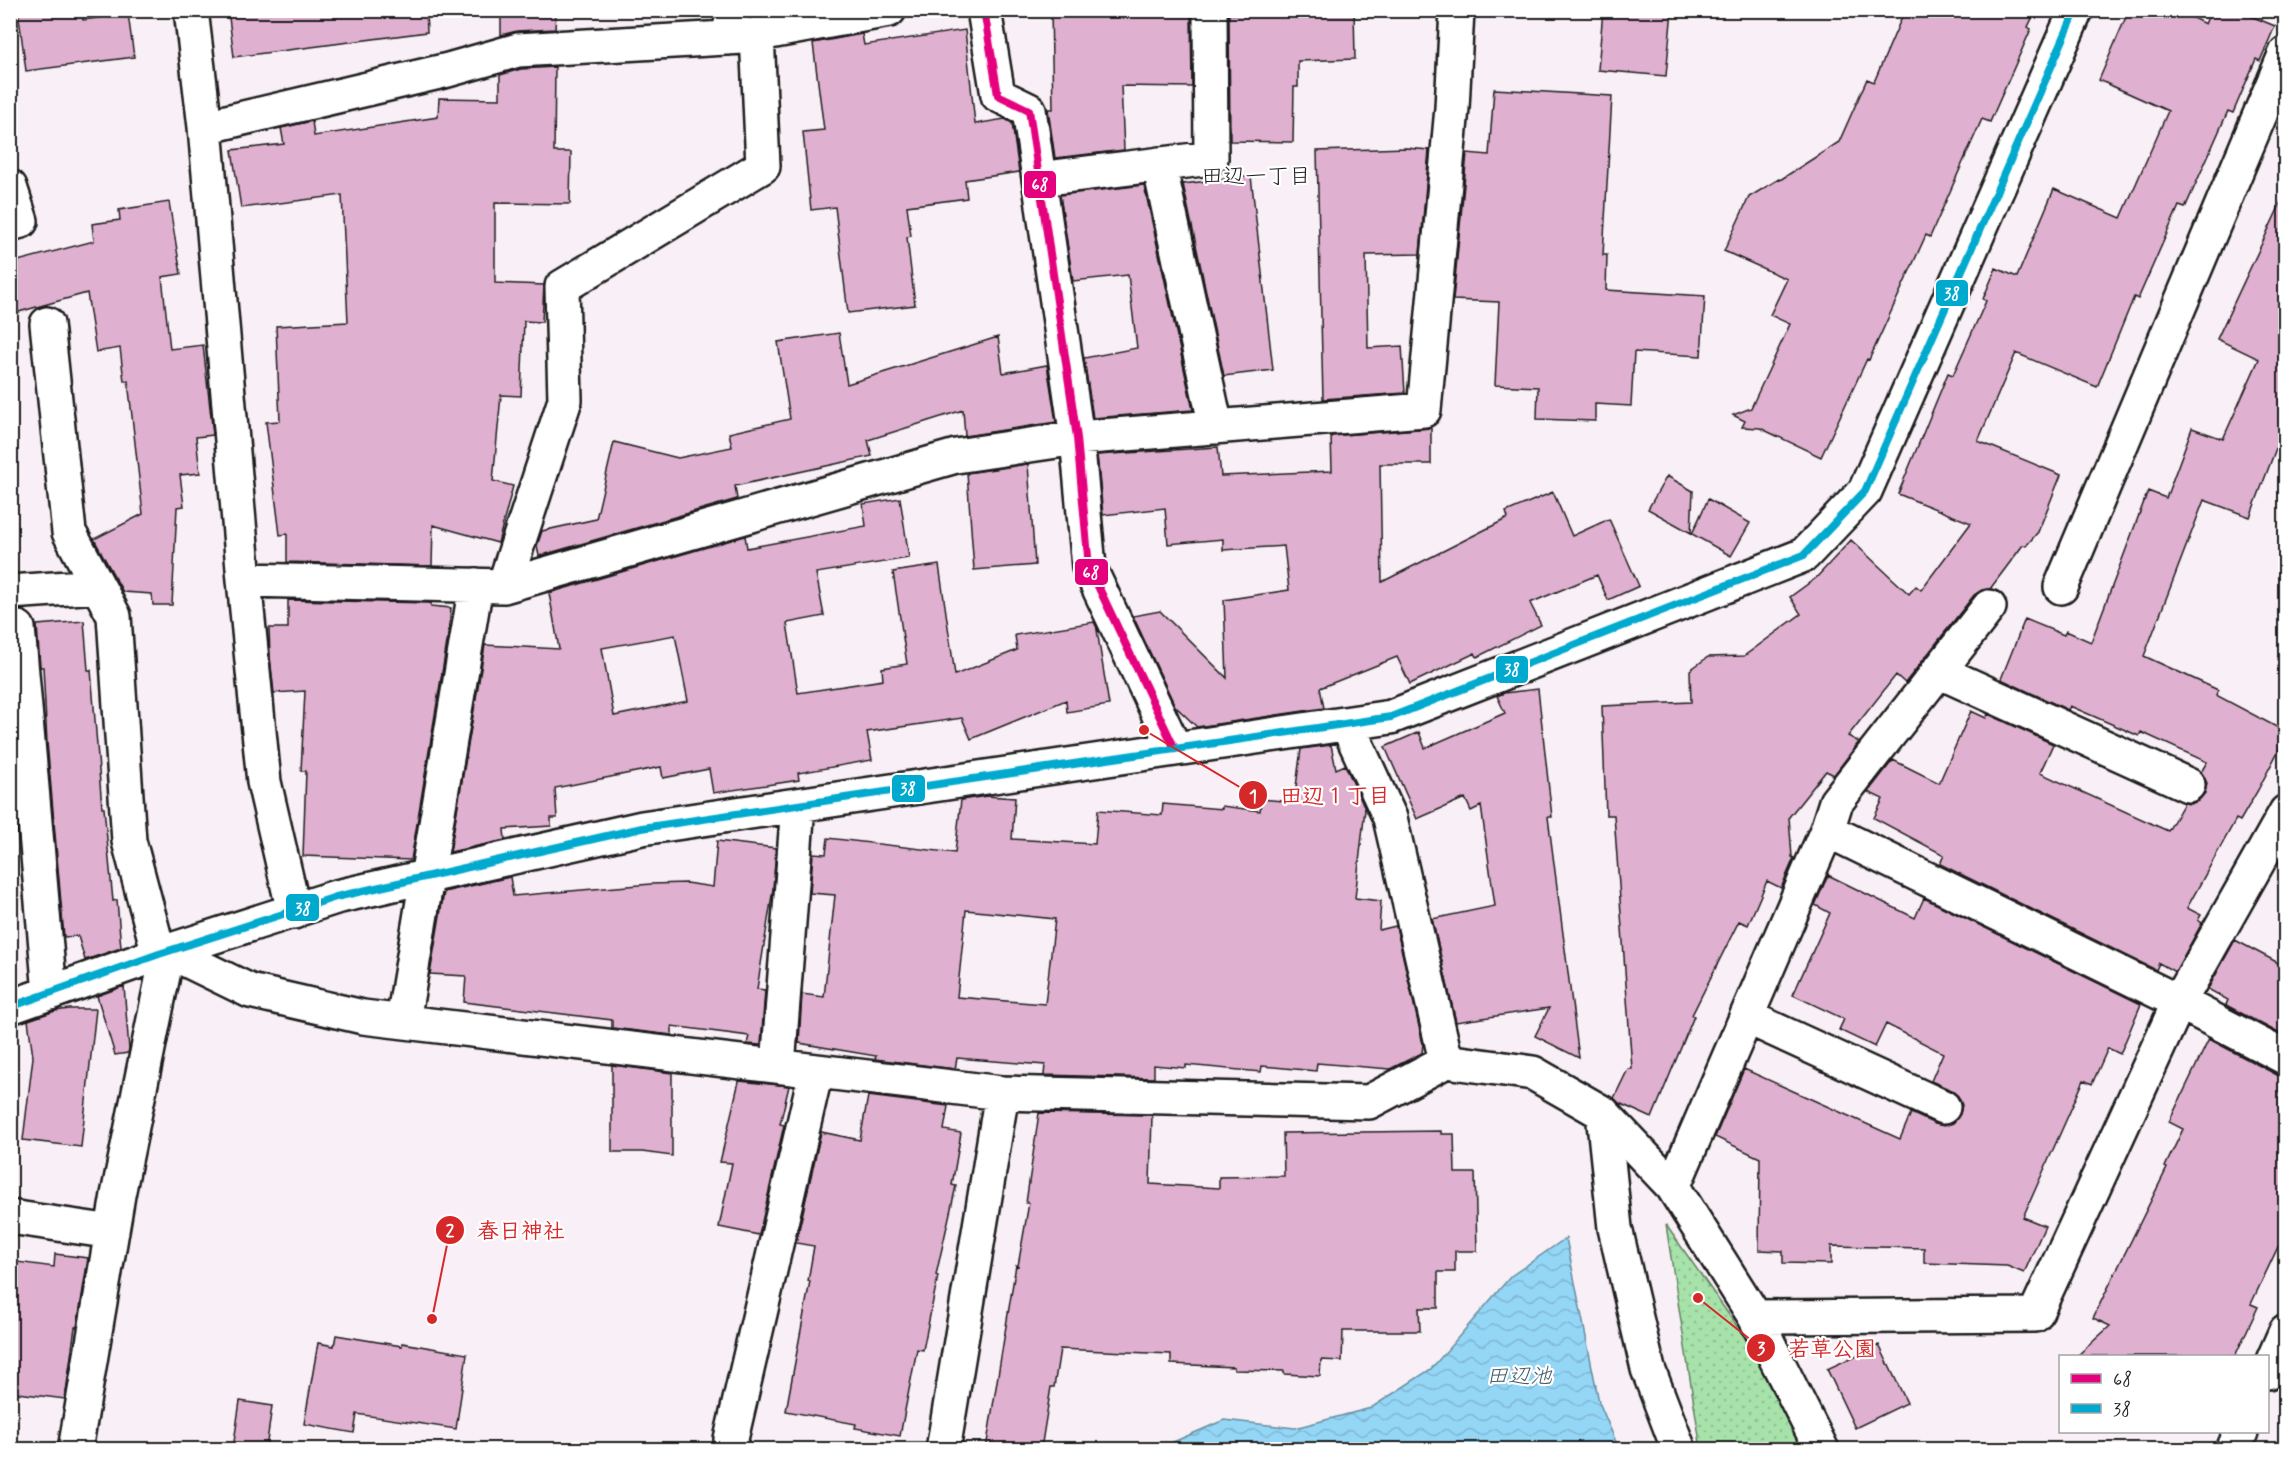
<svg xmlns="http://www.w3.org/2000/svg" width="2296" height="1460" font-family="Mynerve,'Klee One',sans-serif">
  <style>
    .park { fill: url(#park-dots); stroke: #617f62; stroke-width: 1.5 }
    .water { fill: url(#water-waves); stroke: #648c9f; stroke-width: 1.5 }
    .building { fill: #e0b0d0; stroke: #1c1c1c; stroke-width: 1.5; fill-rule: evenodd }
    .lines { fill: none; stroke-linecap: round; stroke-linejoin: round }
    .minor-casing { stroke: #1c1c1c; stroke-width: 38 }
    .minor { stroke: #fff; stroke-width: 33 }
    .bus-1-casing { stroke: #fff; stroke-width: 12 }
    .bus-2-casing { stroke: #fff; stroke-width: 12 }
    .bus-1 { stroke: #e5007d; stroke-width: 8 }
    .bus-2 { stroke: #00a9ce; stroke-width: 8 }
    .labels { text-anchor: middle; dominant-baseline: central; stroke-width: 4.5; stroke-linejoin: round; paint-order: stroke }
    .neighbourhood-label { font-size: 22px; fill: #1c1c1c; stroke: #fff }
    .water-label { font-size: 22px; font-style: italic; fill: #465d68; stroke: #fff }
    .leader { fill: none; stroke: #d62828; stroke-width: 2 }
    .callout-dot { fill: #d62828; stroke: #fff; stroke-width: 2 }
    .mark-label { font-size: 18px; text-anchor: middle; font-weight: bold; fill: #fff }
    .callout-label { font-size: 22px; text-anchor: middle; font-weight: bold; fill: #d62828; stroke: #fff; stroke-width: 4.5; stroke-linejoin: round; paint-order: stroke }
    .line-badge { stroke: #fff; stroke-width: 2 }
    .badge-label { font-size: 16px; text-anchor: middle; font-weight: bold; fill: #fff }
  </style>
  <defs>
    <pattern id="park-dots" width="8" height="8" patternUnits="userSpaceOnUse" patternTransform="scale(1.5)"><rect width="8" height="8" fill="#a6e2a9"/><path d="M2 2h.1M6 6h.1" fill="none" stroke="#8ec191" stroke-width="1.8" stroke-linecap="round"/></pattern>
    <pattern id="water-waves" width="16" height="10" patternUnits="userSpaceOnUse" patternTransform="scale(1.5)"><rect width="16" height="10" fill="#94d6f6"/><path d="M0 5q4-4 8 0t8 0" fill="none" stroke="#7fb7d2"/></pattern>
  </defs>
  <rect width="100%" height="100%" fill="#f9eff6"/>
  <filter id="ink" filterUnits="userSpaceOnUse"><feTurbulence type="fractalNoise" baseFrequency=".0167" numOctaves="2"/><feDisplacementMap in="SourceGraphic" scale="12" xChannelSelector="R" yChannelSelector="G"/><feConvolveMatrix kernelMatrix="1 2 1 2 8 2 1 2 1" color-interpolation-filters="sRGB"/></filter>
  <g filter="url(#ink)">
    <path class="park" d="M1666 1225 1769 1372 1808 1449H1701Z"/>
    <path class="water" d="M1566 1238 1599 1402 1619 1449H1157L1224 1420 1295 1428 1371 1408 1431 1369 1511 1276Z"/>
    <path class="building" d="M18 10H81L83 20 128 14 134 57 26 71Z
      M228 10H426L427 32 234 57Z
      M501 10H556L555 29 517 31 501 35Z
      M1051 10H1181V14H1191L1192 87 1121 86 1124 150 1055 158 1048 109H1053Z
      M1306 10H1354L1355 59 1298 61V87H1294L1293 142 1230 141 1229 14H1306Z
      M1603 10H1672L1666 76 1598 70Z
      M1905 10H2036L2028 27 2031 29 1990 122 1982 119 1930 237 1926 235 1869 360 1867 359 1821 457 1760 428 1742 427 1745 421 1733 415 1751 408 1790 324 1770 315 1787 279 1724 251 1749 197 1779 179 1780 180 1839 142 1867 79 1874 82Z
      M2129 10H2176L2205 24 2211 10H2236L2275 26 2260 61 2256 59 2233 113 2228 111 2185 208 2179 206 2138 299 2134 297 2097 387 2016 353 1978 441 2061 475 2038 532 2026 546 2023 545 1990 589 1982 590 1974 595 1905 683 1896 675 1848 736 1859 742 1834 775 1826 771 1789 817 1792 857 1794 858 1781 888 1767 881 1748 925 1739 921 1692 1015 1694 1016 1652 1118 1619 1103 1614 1098 1628 1069H1632L1614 815H1606L1602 706 1691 702 1690 670 1708 657 1744 656 1801 614 1790 597 1816 578 1851 540 1909 594 1916 586 1921 590 1971 523 1898 494 1948 373 1953 375 1986 301 1983 299 1996 268 2017 277 2054 189 2121 218 2168 111 2099 80Z
      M965 30 975 124 1005 119 1012 123 1019 172 965 180 967 198 907 206 911 236 907 237 915 305 848 313 835 207 811 210 803 132 824 130 813 43 862 34 864 45Z
      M555 67 554 152H571L570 204 495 203V283L544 285 542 322 524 321 521 396 501 395 493 481 513 486 498 543 433 525 432 566 287 562V534L280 535 266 422 280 421 276 326 348 322 342 195 241 208 232 150 284 144 281 128 312 121 314 136 438 117 439 98 500 99V75L521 69Z
      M1494 89 1612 96 1603 255H1607L1606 290 1705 296 1701 356 1634 352 1631 406 1595 404V421L1537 419 1538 387 1495 385 1499 302 1453 300 1467 153 1489 155Z
      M1406 148 1429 150 1420 254 1366 255 1368 348 1402 346 1405 393 1323 399 1317 151Z
      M1251 176 1273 370 1224 376 1183 184Z
      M1144 185 1193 410 1093 418 1084 358 1137 348 1128 275 1073 281 1060 195Z
      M2286 192V446L2278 443 2250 517 2204 500 2144 656 2218 690 2216 695 2286 732V736L2258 790 2240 821 2236 819 2187 908 2201 915 2198 920 2202 923 2175 972 2159 963 2156 970 1940 864 1944 855 1874 818 1883 799 1868 792 1893 760 1939 783 1971 711 1986 718 1988 714 2053 744 2040 773 2168 831 2184 803 2190 804 2198 801 2205 793 2207 783 2201 772 2207 762 2141 732 2139 736 2070 706 2068 710 2001 679 2025 619 2064 635 2066 631 2091 642 2148 491 2166 498 2192 428 2223 439 2259 359 2217 339Z
      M169 202 181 274 162 277 170 349 203 345 213 435 196 437 200 473 180 475 184 506 177 507 172 605H153L152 594 123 592 94 539 143 514 128 381H124L120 348 96 352 87 293 15 313 10 295V263L94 241 92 224 120 220 119 210Z
      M839 333 847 384 998 337 1003 373 1047 365 1056 422 965 436 963 410 868 440 872 456 735 486 737 499 539 556 537 546 542 531 596 519 614 442 678 458 732 447 729 433 790 419 778 342Z
      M1431 428V464H1380L1382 582 1508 518 1506 512 1553 492 1572 536 1609 519 1639 586 1608 600 1597 575 1530 603 1541 625 1477 657 1475 653 1410 684 1397 657 1320 688 1324 708 1197 727 1175 706 1133 616 1160 611 1227 678 1224 600 1289 590 1284 546 1223 550V539L1168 544 1165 508 1103 515 1097 455 1218 447 1221 476 1332 471 1331 436Z
      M1028 464 1035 565 974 570 967 473Z
      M1667 476 1693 491 1691 533 1648 509Z
      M900 498 909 558 816 573 824 616 787 623 798 693 883 680 882 668 907 664 893 572 939 565 955 675 1017 650 1015 635 1094 622 1099 632 1097 630 1109 705 1067 712 1066 700 971 739 962 718 867 732 872 760 798 773 799 780 713 793 709 769 663 778 661 767 555 788 557 818H551V826L504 829 505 840 450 852 485 645 559 649 549 593 745 536 747 548 866 526 863 504ZM675 635 688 701 614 716 602 648Z
      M1708 499 1750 523 1731 556 1692 534Z
      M288 600 431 603V606L451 608 449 630 411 860 303 856 306 771H301L305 691 274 693 270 657 269 628H288Z
      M84 621 88 670H91L102 808H104L113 901 117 900 121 948 85 960 78 936 64 937 47 742 43 667H40L37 625Z
      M1538 689 1552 817H1548L1579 1058 1535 1036 1549 1008 1456 1022 1432 919 1495 906 1481 806 1471 811 1465 798 1417 819 1385 747 1419 732 1425 748 1505 713 1497 696 1504 693Z
      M1331 745 1336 769 1345 765 1365 809 1355 898 1381 901 1379 930 1396 926 1423 1044 1422 1053 1390 1069 1317 1063 1316 1071 1262 1066 1261 1072 1186 1065V1068L1154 1065V1078L1044 1075 1045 1065 957 1058 955 1069 875 1059 876 1056 799 1043 802 994 824 997 835 895 810 893 813 853 826 854 828 838 955 853 961 800 987 796 1015 798 1012 839 1095 844 1098 810 1162 815 1163 804 1222 809V806L1260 811 1261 799 1294 802 1301 749ZM966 910 1055 919 1045 1004 957 997Z
      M717 841 776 848 773 889 757 989 765 990 761 1045 747 1044 749 1036 672 1026V1035L612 1028V1020L464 1002 466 976 430 974 444 892 510 877 513 896 651 884 686 883 713 887Z
      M1828 875 1915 918 1924 898 2141 1004 2120 1054 2108 1048 2092 1084 2084 1080 2023 1217 2045 1226 2024 1273 2007 1266 1924 1263V1248L1831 1246V1264L1783 1263V1251L1759 1250 1760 1158 1715 1137 1744 1069 1900 1139 1911 1113 1935 1124 1944 1126 1953 1123 1960 1114 1962 1105 1958 1096 1951 1090 1931 1081 1943 1053 1886 1024 1875 1047 1839 1030 1844 1019 1793 995 1830 913 1815 905Z
      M2235 940 2286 967V1037L2226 1005 2228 1000 2208 989Z
      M124 986 129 1049 128 1053 115 1055 97 996Z
      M69 1009H96L81 1147 23 1140 33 1057 28 1020 55 1011Z
      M2209 1039 2277 1075 2286 1077V1230L2251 1304 2258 1307 2235 1356H2077L2110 1326 2093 1318 2167 1168 2165 1167 2183 1129 2169 1122Z
      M612 1065 672 1073V1156L642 1152H612Z
      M739 1081 789 1086 780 1124 784 1125 759 1235 719 1227 732 1163 720 1162Z
      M868 1096 948 1106 944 1130 961 1133 952 1185 956 1186 936 1275 938 1276 923 1350 917 1349 900 1436 855 1428 856 1424 786 1411 810 1281H808L814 1246 796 1243 821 1132 860 1140Z
      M1039 1113 1152 1115 1150 1184 1219 1188V1177L1284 1176 1283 1133 1441 1131V1134H1454L1455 1173H1475L1477 1251H1455V1272H1438V1308H1419L1420 1331H1343L1342 1361 1321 1360 1320 1376 1284 1374V1371L1234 1370V1367L1171 1364V1354L1060 1349 1054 1387H1051L1041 1449H986L1016 1265 1018 1266 1029 1203H1026Z
      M55 1254 88 1258 77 1327H75L65 1399 10 1392V1261L54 1267Z
      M336 1335 402 1346V1343L467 1354 456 1429 357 1414 354 1433 304 1424 318 1343 334 1346Z
      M1879 1345 1907 1403 1855 1428 1827 1369Z
      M240 1401 272 1406 266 1449H233Z"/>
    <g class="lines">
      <g class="minor-casing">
        <path id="minor" d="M191 10 205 127 244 580 264 782 294 912
          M984 10 998 95 1029 110 1077 438 1089 567 1175 749
          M728 38 734 10
          M205 127 448 70 518 50 743 37 889 10
          M1159 164 1216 427
          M1039 179 1211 158 1210 10
          M10 187 21 221 10 224
          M47 324 69 532 114 616 129 841 159 954
          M244 580 504 586 956 456 1077 438 1424 410 1452 108 1457 10
          M504 586 565 400 562 287 763 166 757 34
          M2061 587 2286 53
          M10 592 98 586
          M18 628 50 993
          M1938 671 2188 785
          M1347 724 1390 818 1446 1061
          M1827 830 2179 1002 2286 1058
          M168 951 250 991 363 1017 1002 1093 1369 1102 1446 1061 1533 1073 1603 1113 1673 1187 1755 1317
          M10 1007 159 954 336 897 642 828 1391 717 1804 555 1865 491 2076 10
          M1747 1017 1943 1107
          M403 1021 476 585
          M778 1066 798 805
          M1603 1113 1615 1228 1648 1369 1679 1450
          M1673 1187 1827 830 1836 802 1989 607
          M10 1217 112 1232
          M2268 1372 2286 1331
          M731 1439 816 1071
          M75 1450 118 1195 168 951
          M943 1450 1002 1093
          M1822 1450 1755 1317 2035 1315 2179 1002 2286 812
          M2233 1450 2241 1432"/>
      </g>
      <use href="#minor" class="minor"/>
      <g class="bus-1-casing">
        <path id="bus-1" d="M984 10 998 95 1029 110 1077 438 1089 567 1175 749"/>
      </g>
      <g class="bus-2-casing">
        <path id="bus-2" d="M10 1007 159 954 336 897 642 828 1391 717 1804 555 1865 491 2076 10"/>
      </g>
      <use href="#bus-1" class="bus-1"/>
      <use href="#bus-2" class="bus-2"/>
    </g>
  </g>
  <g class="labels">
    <g class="neighbourhood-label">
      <text x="1256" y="177">田辺一丁目</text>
    </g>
    <g class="water-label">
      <text x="1519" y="1377">田辺池</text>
    </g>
  </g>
  <path class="leader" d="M1144 730L1253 795M432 1319L450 1230M1698 1298L1761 1348"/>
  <g class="callout-dot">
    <circle cx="1144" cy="730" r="6"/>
    <circle cx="432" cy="1319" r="6"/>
    <circle cx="1698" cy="1298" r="6"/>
    <circle cx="1253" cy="795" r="15"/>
    <circle cx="450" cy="1230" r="15"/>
    <circle cx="1761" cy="1348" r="15"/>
  </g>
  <g class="mark-label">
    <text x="1253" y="802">1</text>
    <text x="450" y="1236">2</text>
    <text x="1761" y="1354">3</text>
  </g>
  <g class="callout-label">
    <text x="1335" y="803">田辺１丁目</text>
    <text x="521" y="1238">春日神社</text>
    <text x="1832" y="1356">若草公園</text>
  </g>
  <g class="line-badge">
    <rect x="1023" y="170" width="34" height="29" rx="6" fill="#e5007d"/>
    <rect x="1935" y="279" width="34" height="28" rx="6" fill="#00a9ce"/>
    <rect x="1074" y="558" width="35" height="28" rx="6" fill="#e5007d"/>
    <rect x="1495" y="655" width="34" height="29" rx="6" fill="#00a9ce"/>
    <rect x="891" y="774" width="35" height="29" rx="6" fill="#00a9ce"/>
    <rect x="285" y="893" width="35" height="29" rx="6" fill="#00a9ce"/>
  </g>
  <g class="badge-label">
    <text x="1040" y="190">68</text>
    <text x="1952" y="299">38</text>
    <text x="1091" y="578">68</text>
    <text x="1512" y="675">38</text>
    <text x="908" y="794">38</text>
    <text x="303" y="914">38</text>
  </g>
  <rect width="2296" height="1460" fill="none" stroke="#fff" stroke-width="36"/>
  <rect x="18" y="18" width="2260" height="1424" fill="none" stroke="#1c1c1c" stroke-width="2" filter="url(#ink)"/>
  <rect x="2059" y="1355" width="210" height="78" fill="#ffffff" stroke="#a4a4a4" stroke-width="1.5"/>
  <rect x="2071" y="1374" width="30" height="9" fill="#e5007d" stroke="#a4a4a4" stroke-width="1.5"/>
  <text x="2113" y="1385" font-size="18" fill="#1c1c1c">68</text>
  <rect x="2071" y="1404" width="30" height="9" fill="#00a9ce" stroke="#a4a4a4" stroke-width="1.5"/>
  <text x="2113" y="1415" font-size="18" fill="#1c1c1c">38</text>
</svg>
